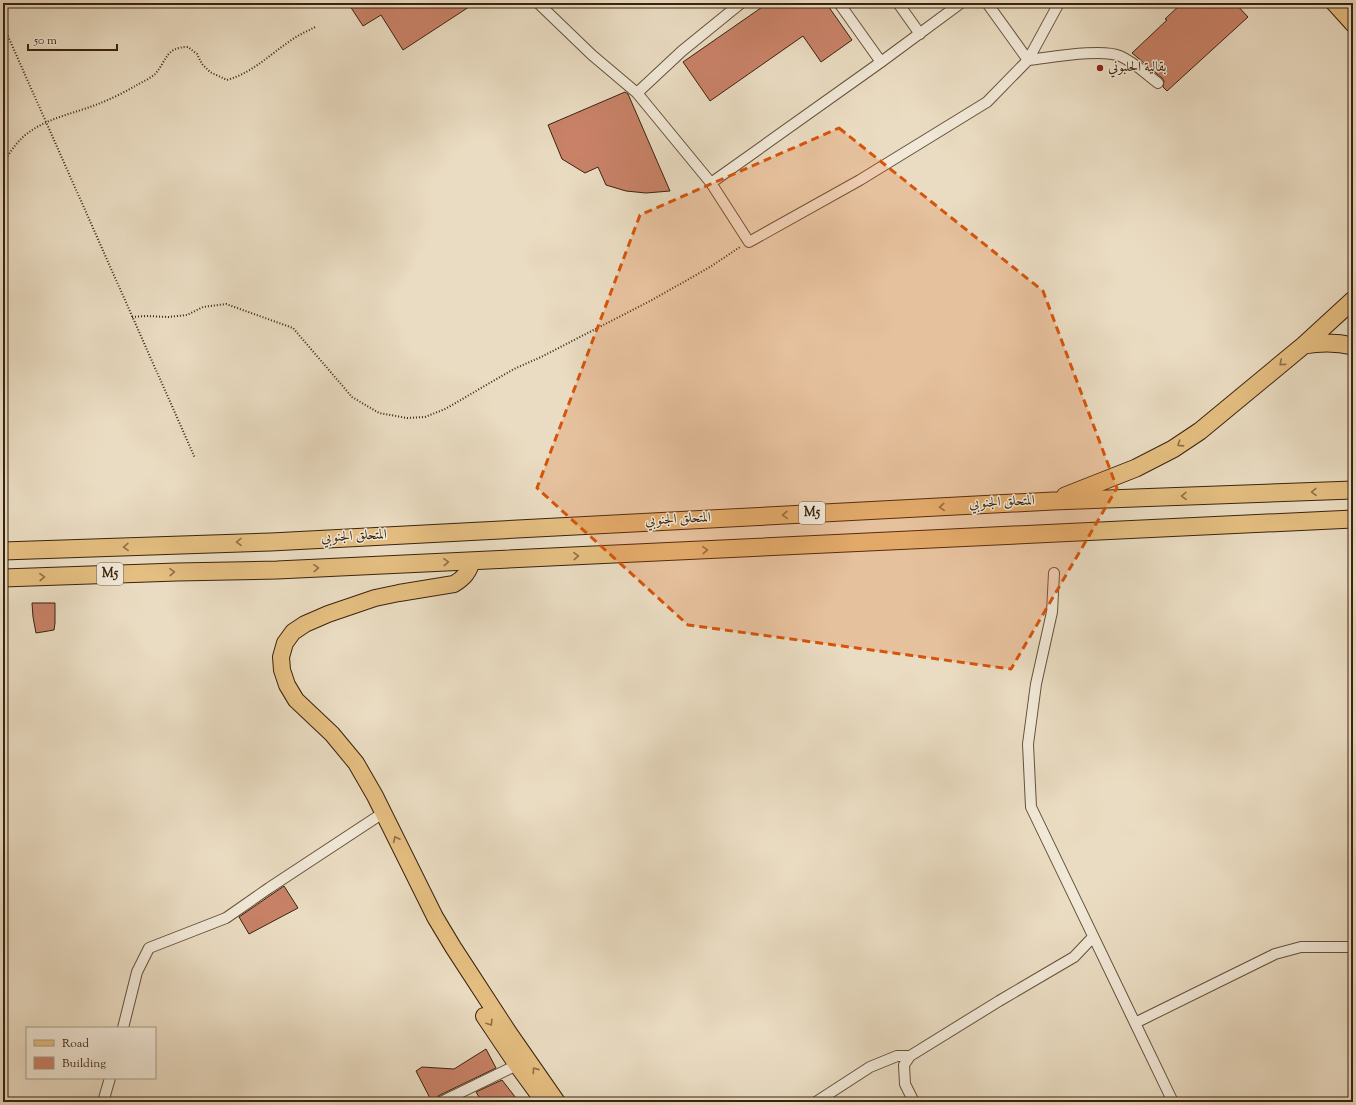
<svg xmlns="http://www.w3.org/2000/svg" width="1356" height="1105" font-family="'Sorts Mill Goudy',Amiri,serif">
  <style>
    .building { fill: #c98268; stroke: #39230d }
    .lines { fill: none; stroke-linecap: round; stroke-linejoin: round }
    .minor-casing { stroke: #65513a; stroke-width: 12 }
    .primary-casing { stroke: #39230d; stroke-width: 18 }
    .trunk-casing { stroke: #39230d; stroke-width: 19 }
    .path { stroke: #39230d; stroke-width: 2; stroke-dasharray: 1 2; stroke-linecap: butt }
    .minor { stroke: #f1e8d7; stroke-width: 10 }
    .primary { stroke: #e5be81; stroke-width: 16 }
    .trunk { stroke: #e5be81; stroke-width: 17 }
    .oneway { stroke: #8f7047 }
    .marked { fill: #d6540c; fill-opacity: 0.2; stroke: #d6540c; stroke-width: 3; stroke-dasharray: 8 5; stroke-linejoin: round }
    .poi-dot { fill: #8f2418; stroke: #f1e8d7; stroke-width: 1.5 }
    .labels { text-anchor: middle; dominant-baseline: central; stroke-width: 3; stroke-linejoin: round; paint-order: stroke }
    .shield { fill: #f1e8d7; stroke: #705e4a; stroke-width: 1 }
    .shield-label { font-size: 13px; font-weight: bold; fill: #39230d }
    .poi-label { font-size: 14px; fill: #39230d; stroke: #f1e8d7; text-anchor: start }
    .street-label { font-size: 14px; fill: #39230d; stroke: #f1e8d7 }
  </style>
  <rect width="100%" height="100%" fill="#eadcc2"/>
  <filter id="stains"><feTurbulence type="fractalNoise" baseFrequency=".005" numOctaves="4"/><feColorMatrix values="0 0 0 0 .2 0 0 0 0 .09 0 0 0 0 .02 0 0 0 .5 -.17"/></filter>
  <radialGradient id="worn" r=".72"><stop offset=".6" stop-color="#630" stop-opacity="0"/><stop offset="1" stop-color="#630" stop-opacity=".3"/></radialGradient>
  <path class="building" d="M348 3H475L403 50 381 15 363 26Z
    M768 3H826L852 40 821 62 803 36 710 101 683 62Z
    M1182 3H1235L1248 17 1167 91 1163 87 1164 81 1162 78 1132 53 1167 20 1165 19Z
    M625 92 628 94 670 191 646 193 626 191 606 185 598 167 585 173 562 159 548 125Z
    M32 603H55V623L54 630 36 633 33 617Z
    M284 886 298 908 249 934 239 917Z
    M486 1049 496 1068 438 1096 435 1102H432L416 1071 422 1067 454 1069Z
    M502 1080 519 1102H482L476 1092Z"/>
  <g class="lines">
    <g class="minor-casing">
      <path id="minor" d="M538 3 592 55 637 93 711 183 749 242 860 180 987 102 1028 60 1059 3
        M839 3 881 62
        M898 3 920 34
        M987 3 1028 60C1049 58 1101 48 1120 56 1134 62 1146 74 1158 83
        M637 93 682 51 741 3
        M711 183 881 62 961 3
        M1054 573 1052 612 1036 684 1028 744 1031 807 1173 1102
        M1135 1023 1275 954 1301 947H1353
        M123 1028 137 972 149 948 226 918 269 888 383 813
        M103 1102 110 1078
        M441 1102 517 1065
        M816 1102 870 1067 897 1056H910
        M914 1102 905 1084 904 1065 910 1056 999 1001 1074 957 1093 937"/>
    </g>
    <g class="primary-casing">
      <path id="primary" d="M1334 3 1353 24
        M472 561C469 572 464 578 454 584L399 593 375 598 328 614 305 624 293 632 285 643 281 657 282 670 287 685 296 700 332 734 356 763 375 796 435 917 453 947 509 1033 557 1102
        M484 1016 517 1065 544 1102"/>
    </g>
    <g class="trunk-casing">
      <path id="trunk" d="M1304 345C1322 342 1336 342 1353 346
        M1065 496 1136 468 1173 449 1200 431 1304 345 1353 300
        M3 551 271 542 1053 501 1353 490
        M3 578 177 572 277 570 1353 519"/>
    </g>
    <path class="path" d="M3 25 195 458
      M3 164C8 155 14 146 21 139 41 119 73 114 98 104 111 99 125 92 137 85 142 82 151 78 155 74 167 61 165 47 188 47L197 54 202 64 210 72 227 80C254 72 270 54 293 39 300 34 308 31 315 27
      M132 317 146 316 168 317 187 315 203 307 226 304 293 328 352 397 379 413 407 418 425 417 445 409 514 369 541 357 652 300 710 267 740 247"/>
    <use href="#minor" class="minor"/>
    <use href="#primary" class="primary"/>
    <use href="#trunk" class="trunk"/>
  </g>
  <defs><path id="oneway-chevron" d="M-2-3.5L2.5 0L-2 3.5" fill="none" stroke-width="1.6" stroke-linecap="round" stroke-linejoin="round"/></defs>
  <g class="oneway">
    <use href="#oneway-chevron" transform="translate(1282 363) rotate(140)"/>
    <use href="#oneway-chevron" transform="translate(1180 444) rotate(147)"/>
    <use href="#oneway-chevron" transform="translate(1314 492) rotate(178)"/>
    <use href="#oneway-chevron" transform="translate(1184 496) rotate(178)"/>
    <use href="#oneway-chevron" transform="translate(942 507) rotate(177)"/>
    <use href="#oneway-chevron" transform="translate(785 515) rotate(177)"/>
    <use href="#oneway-chevron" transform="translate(239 542) rotate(179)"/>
    <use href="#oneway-chevron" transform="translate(126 547) rotate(178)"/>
    <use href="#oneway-chevron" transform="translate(705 550) rotate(-3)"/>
    <use href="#oneway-chevron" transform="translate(576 556) rotate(-3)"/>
    <use href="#oneway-chevron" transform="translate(446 562) rotate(-3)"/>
    <use href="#oneway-chevron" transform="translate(316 568) rotate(-3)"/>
    <use href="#oneway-chevron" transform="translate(172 572) rotate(-2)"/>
    <use href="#oneway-chevron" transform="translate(42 577) rotate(-2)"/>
    <use href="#oneway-chevron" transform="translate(396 839) rotate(-116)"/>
    <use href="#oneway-chevron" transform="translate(490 1023) rotate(57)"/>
    <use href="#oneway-chevron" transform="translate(535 1070) rotate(-125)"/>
  </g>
  <path class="marked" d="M839 128 1043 291 1117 488 1011 669 688 625 537 488 640 215Z"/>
  <circle class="poi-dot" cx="1100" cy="68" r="4"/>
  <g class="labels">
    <g class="shield">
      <rect x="799" y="502" width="26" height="22" rx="3"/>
      <rect x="97" y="563" width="26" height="22" rx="3"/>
    </g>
    <g class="shield-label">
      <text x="812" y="513">M5</text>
      <text x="110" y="574">M5</text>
    </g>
    <g class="poi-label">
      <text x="1108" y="68">بقالية الحلبوني</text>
    </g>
    <g class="street-label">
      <text transform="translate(1002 503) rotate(-3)">المتحلق الجنوبي</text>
      <text transform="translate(678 520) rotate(-3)">المتحلق الجنوبي</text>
      <text transform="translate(354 537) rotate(-3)">المتحلق الجنوبي</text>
    </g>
  </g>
  <rect width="1356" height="1105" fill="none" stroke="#eadcc2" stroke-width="16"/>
  <rect x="4" y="4" width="1348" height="1097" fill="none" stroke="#39230d" stroke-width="2"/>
  <rect x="8" y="8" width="1340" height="1089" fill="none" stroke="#39230d"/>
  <rect x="26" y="1027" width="130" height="52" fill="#f1e8d7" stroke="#a79986"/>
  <rect x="34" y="1040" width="20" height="6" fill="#e5be81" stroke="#a79986"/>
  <text x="62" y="1047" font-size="12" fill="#39230d">Road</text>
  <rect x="34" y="1057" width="20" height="12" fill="#c98268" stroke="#a79986"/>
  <text x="62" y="1067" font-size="12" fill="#39230d">Building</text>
  <path d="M28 44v6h89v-6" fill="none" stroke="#39230d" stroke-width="2"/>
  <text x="34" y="44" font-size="12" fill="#39230d" stroke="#f1e8d7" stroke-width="3" paint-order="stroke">50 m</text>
  <rect width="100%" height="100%" filter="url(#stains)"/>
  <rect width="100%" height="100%" fill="url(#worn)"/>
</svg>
